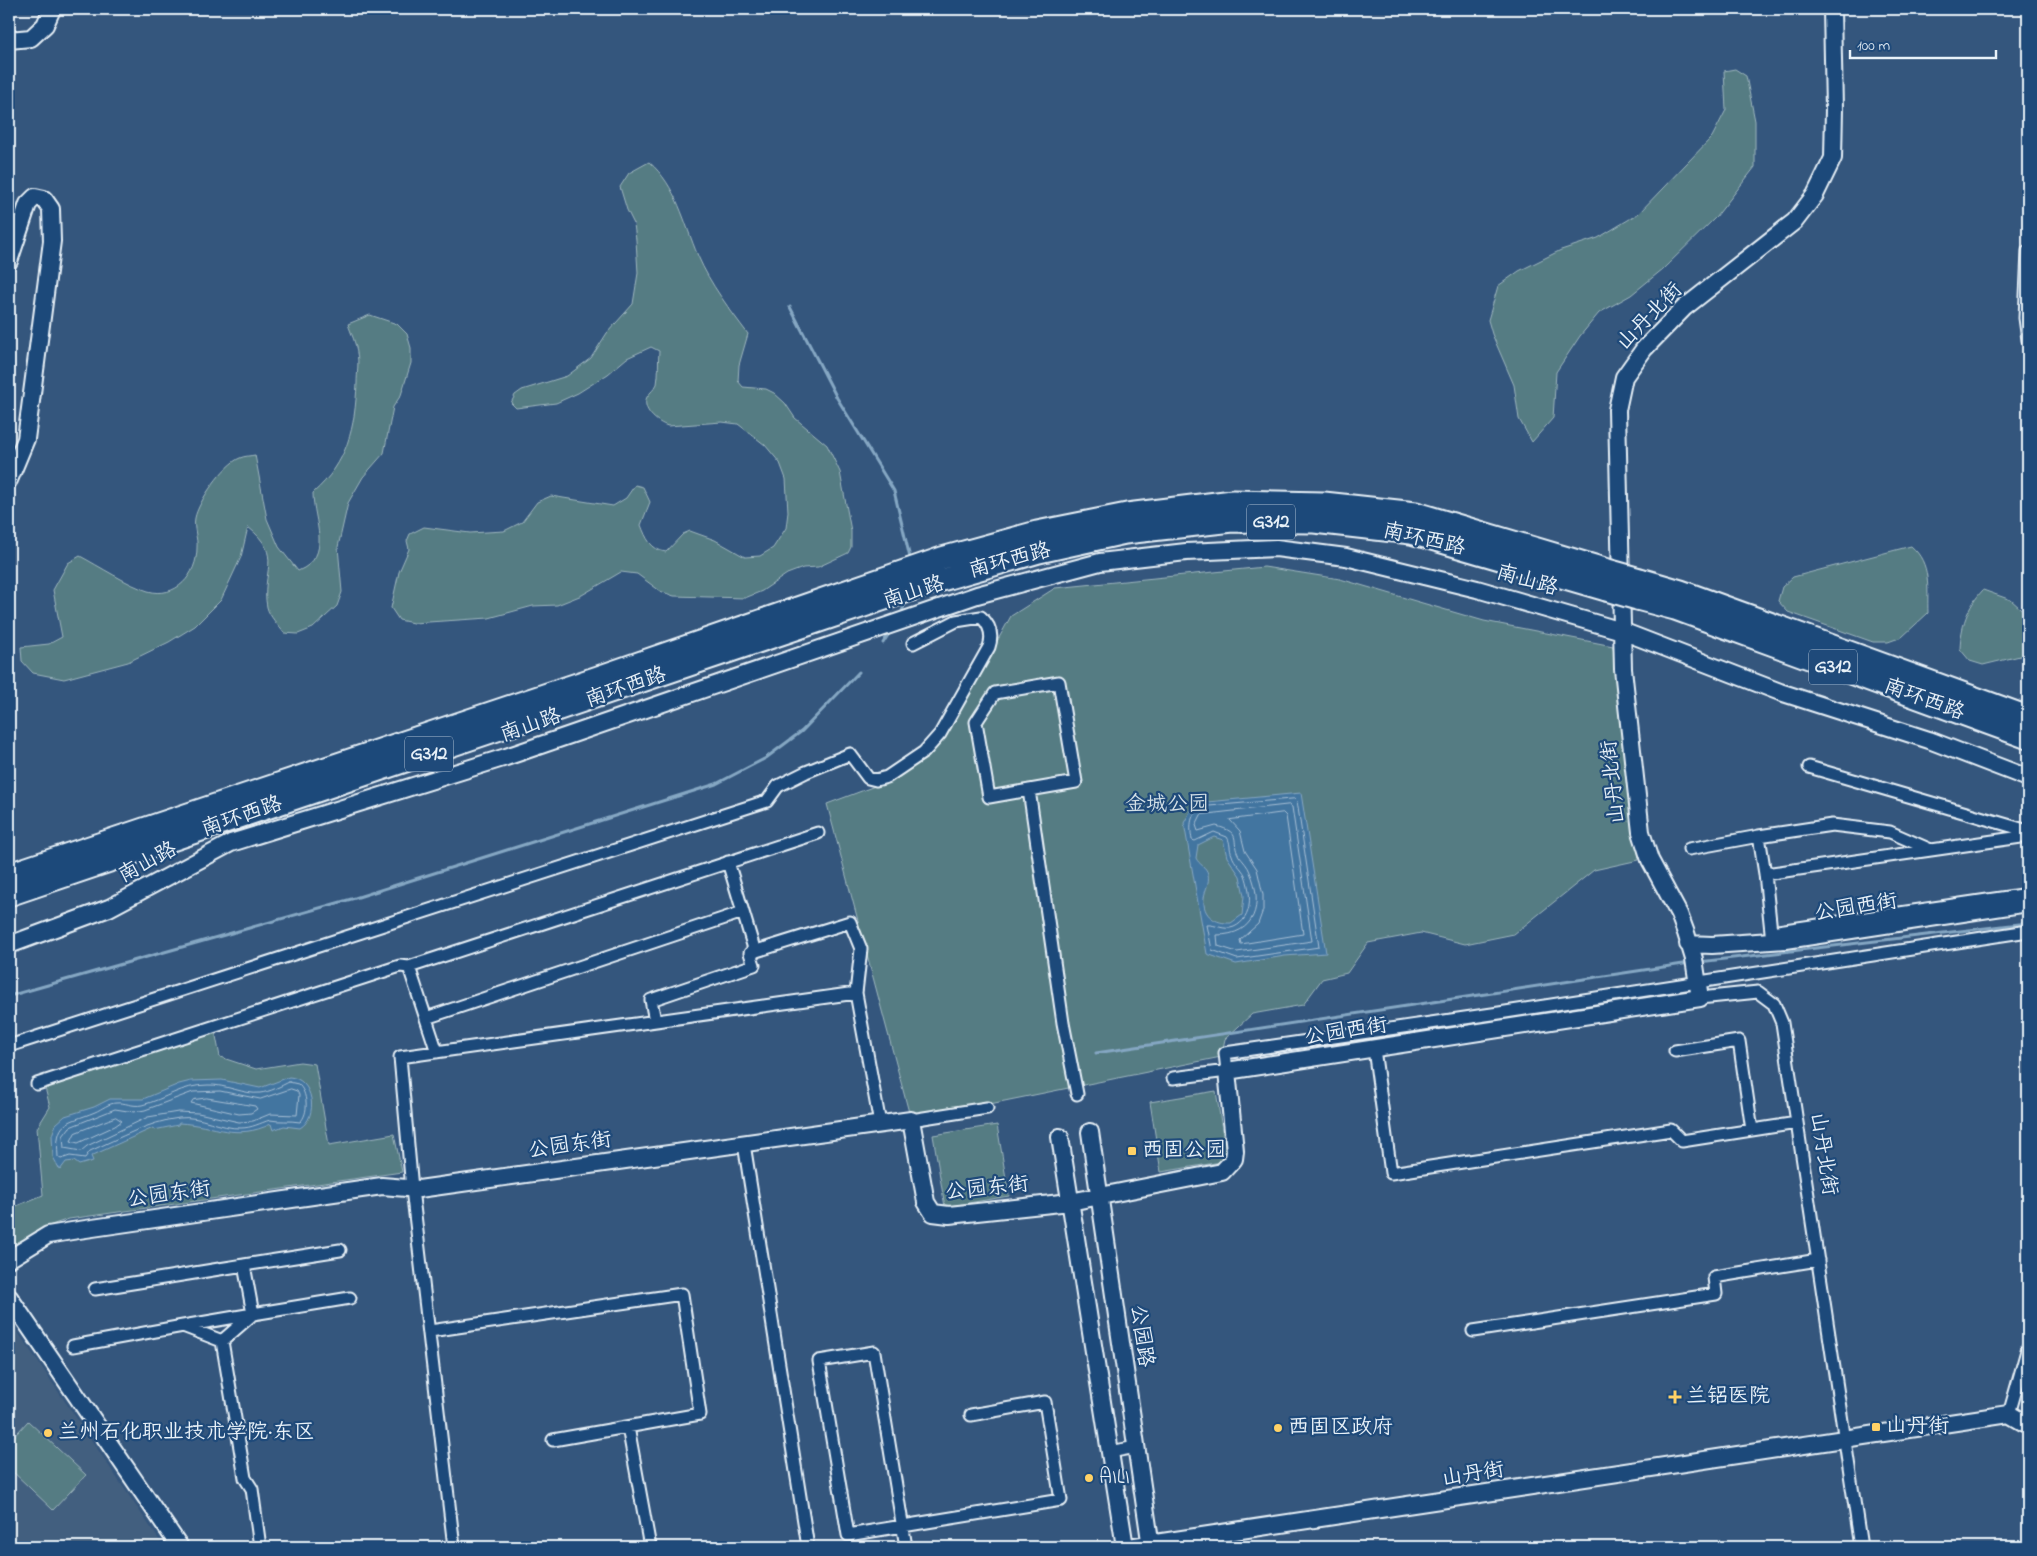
<svg xmlns="http://www.w3.org/2000/svg" width="2037" height="1556" font-family="'Indie Flower','LXGW WenKai TC',sans-serif">
  <style>
    .built { fill: #425e7f }
    .green { fill: #557c83; stroke: #9eb6be }
    .water { fill: #4375a0; stroke: #85a7c3; fill-rule: evenodd }
    .lines { fill: none; stroke-linecap: round; stroke-linejoin: round }
    .shore { stroke: #a6bfd5; stroke-width: 1 }
    .stream { stroke: #85a7c3; stroke-width: 3 }
    .street-casing { stroke: #e8f1f8; stroke-width: 15 }
    .secondary-casing { stroke: #e8f1f8; stroke-width: 20 }
    .highway-casing { stroke: #e8f1f8; stroke-width: 25 }
    .street { stroke: #1f4a7a; stroke-width: 11 }
    .secondary { stroke: #1f4a7a; stroke-width: 16 }
    .highway { stroke: #1f4a7a; stroke-width: 21 }
    .highway-bridge-casing { stroke: #e8f1f8; stroke-width: 25; stroke-linecap: butt }
    .highway-bridge { stroke: #1f4a7a; stroke-width: 21 }
    .poi-dot { fill: #ffd166; stroke: #1f4a7a; stroke-width: 2 }
    .labels { text-anchor: middle; dominant-baseline: central; stroke-width: 4.5; stroke-linejoin: round; paint-order: stroke }
    .shield { fill: #1f4a7a; stroke: #acbfd2; stroke-width: 1 }
    .shield-label { font-size: 20px; font-weight: bold; fill: #e8f1f8 }
    .street-label { font-size: 21px; fill: #e8f1f8; stroke: #1f4a7a }
    .park-label { font-size: 21px; fill: #d2dfe6; stroke: #1f4a7a }
    .poi-label { font-size: 21px; fill: #e8f1f8; stroke: #1f4a7a; text-anchor: start }
  </style>
  <rect width="100%" height="100%" fill="#34567d"/>
  <filter id="ink" filterUnits="userSpaceOnUse"><feTurbulence type="fractalNoise" baseFrequency=".02" numOctaves="2"/><feDisplacementMap in="SourceGraphic" scale="10" xChannelSelector="R" yChannelSelector="G"/><feConvolveMatrix kernelMatrix="1 2 1 2 8 2 1 2 1" color-interpolation-filters="sRGB"/></filter>
  <g filter="url(#ink)">
    <path class="built" d="M9 1319 164 1547H9Z"/>
    <path class="green" d="M1735 69 1746 76 1755 121V167L1716 217 1663 269 1631 295 1599 313 1580 336 1556 372 1553 418 1532 442 1519 419 1514 385 1492 334 1488 320 1498 286 1519 271 1561 250 1598 238 1638 214 1712 137 1726 110 1724 71Z
      M649 162C677 186 684 223 698 256 710 284 730 310 748 334L739 365 738 381 743 387 766 389 774 393 785 403 795 418 827 445 840 472 851 531V547L848 553 818 567 803 568 787 574 762 591 745 598 674 596 660 591 637 574 621 572 582 595 557 605 533 606 489 618 413 623 399 620 391 608 399 572 409 549 407 541 410 534 424 527 470 533 504 531 522 522 537 502 551 496 613 506 626 498 635 485 643 487 650 502 641 525C646 538 651 550 666 552L683 534 690 531 715 540 745 557 760 556 773 548 786 528 788 512 786 479 780 463 765 445 738 424 722 422 668 426C657 423 641 409 647 397 650 392 655 389 657 384 659 374 658 361 659 351L651 347 627 358 608 374 578 393 556 403 516 408 511 403 515 395 522 390 567 376 591 358 607 333 633 304 638 273 636 240 634 224 627 210 620 187 629 173Z
      M370 315 397 324 407 334 411 348V363L401 395 393 407 384 453 363 477 348 503 338 547 342 592 337 606 313 628 298 634 284 633C279 626 269 616 267 607 260 572 285 556 248 527L241 557 221 600 195 626 169 642 128 662 64 679 33 673 22 661 21 647 49 644 62 637 53 590 68 563 80 556C97 565 130 586 148 591 176 599 197 575 197 548 198 538 193 528 195 518 198 502 224 464 240 458 244 456 250 456 255 455L267 519 279 547 298 571C334 556 313 521 313 493 348 462 355 428 357 383 357 374 359 362 357 353 356 343 351 333 348 324Z
      M1911 546C1932 564 1927 588 1928 613L1902 637 1888 642H1873L1788 612 1778 601 1782 587 1793 577Z
      M1264 567 1340 579 1484 621 1613 646 1639 860 1594 870 1514 934 1465 944 1421 933 1368 943 1347 973 1322 979 1303 1005 1252 1014 1225 1039 1221 1057 911 1120 827 804 883 783 928 756 966 698 1011 616 1055 588Z
      M1983 590 2011 600 2028 615V654L1983 665 1970 661 1960 649C1961 627 1967 607 1983 590Z
      M215 1031 220 1057 256 1069 300 1062 315 1064 329 1145 394 1134 402 1172 69 1219 48 1226 9 1249V1209L43 1195 37 1128 50 1107 44 1084Z
      M1216 1091 1227 1161 1161 1172 1150 1102Z
      M997 1125 1009 1196 945 1207 933 1135Z
      M28 1421 86 1475 53 1510 9 1468V1442Z"/>
    <path class="water" d="M1301 793 1326 953 1285 956 1236 964 1207 954 1184 823 1193 806 1197 803ZM1214 837 1223 840 1227 857 1240 876 1244 896 1242 915 1231 923C1216 924 1202 916 1204 898 1205 889 1210 883 1208 874 1206 866 1199 865 1196 858L1198 845Z
      M289 1077C314 1078 319 1117 300 1128L284 1126 273 1130 271 1124C236 1141 215 1125 179 1123L178 1125 154 1130 153 1128C132 1137 112 1147 91 1156L93 1161 79 1165 74 1161 66 1162 60 1170 53 1157 52 1135 56 1124 65 1116 94 1107 110 1099H143L179 1084 191 1081 222 1080 260 1088Z"/>
    <g class="lines">
      <path class="shore" d="M1294 799 1297 801 1319 947 1237 959 1212 950 1207 925C1215 924 1224 931 1234 927 1254 918 1251 892 1245 875 1242 868 1234 863 1232 855 1229 849 1231 843 1227 837L1214 832 1195 841 1192 840C1190 828 1189 816 1200 807Z
        M1289 805 1292 807 1312 941 1237 952 1218 946 1217 935C1255 935 1264 905 1250 872 1248 866 1243 861 1239 856 1230 841 1244 833 1216 826L1198 831 1196 825 1201 815Z
        M1283 813 1286 816 1303 934 1241 944 1240 940 1258 924 1263 910V895L1257 869 1245 851 1240 831 1230 820Z
        M289 1082 298 1084C308 1092 309 1114 300 1122 289 1120 280 1122 270 1120 260 1123 252 1128 241 1128 220 1129 201 1115 179 1118 148 1122 120 1138 90 1151L85 1158 70 1156 61 1159 58 1157C55 1120 66 1124 95 1112 102 1109 109 1103 116 1103 125 1102 132 1107 142 1105 166 1099 181 1085 208 1085 225 1084 245 1095 260 1093 270 1092 281 1086 289 1082Z
        M291 1089 297 1091 299 1095 297 1115 270 1114 253 1121 239 1122 198 1113 178 1112 148 1117 87 1146 81 1151 64 1148 63 1136 70 1127 115 1109 134 1112 145 1110 193 1092 220 1091 260 1099Z
        M207 1098 255 1106 257 1109 251 1113 239 1114 191 1103 193 1100Z
        M116 1117 122 1121 115 1126 78 1143 71 1141 75 1133Z"/>
      <path class="stream" d="M790 307 837 398 894 491 911 562
        M900 616 906 601
        M883 643 890 632
        M1699 962 2028 923
        M9 996 355 898 716 784 766 758 802 731 859 672
        M1096 1053 1690 963"/>
      <g class="street-casing">
        <path id="street" d="M2028 251 2025 318 2028 340
          M1059 682 1076 782 989 797 976 722 995 693Z
          M1809 767 2028 831
          M1029 790 1063 1023 1077 1094
          M1689 849 1759 836
          M728 862 755 952
          M1765 874 1759 836 1832 825 1890 832 1931 850
          M1771 932 2028 894
          M1772 941 1765 874 2028 836
          M1700 998 1758 992 1774 1004 1782 1023 1861 1547
          M426 1018 743 912
          M655 1021 651 1000 754 965 750 953 850 922 861 949 856 993 880 1124
          M9 1046 767 801 778 786 806 772 850 754 868 778 876 780 887 777 924 752 940 734 989 647C993 635 990 625 981 617L956 621 913 643
          M1374 1049 1391 1173 1671 1130 1682 1141 1797 1123
          M1675 1051 1739 1041 1752 1130
          M437 1052 409 967 818 833
          M1173 1078 1227 1071 1225 1053 1499 1013 2028 931
          M37 1084 400 966 409 967
          M911 1120 987 1108
          M744 1144 808 1547
          M95 1289 244 1265
          M183 1326 253 1314 244 1265 340 1250
          M430 1331 682 1294 700 1414 553 1440
          M1473 1331 1716 1294 1714 1277 1818 1260
          M222 1341 245 1478 252 1489 260 1547
          M222 1341 253 1314 350 1298
          M73 1346 183 1326 222 1341
          M2009 1414 2028 1347
          M628 1427 650 1547
          M1110 1452 1136 1447
          M454 1547 412 1189 400 1057 856 993
          M906 1547C895 1482 885 1417 874 1352L819 1361 848 1535 1061 1500 1045 1402 971 1415"/>
      </g>
      <g class="secondary-casing">
        <path id="secondary" d="M9 40 31 38 45 25 52 9
          M9 261 28 204 35 197 44 199 51 209 52 241 26 439 9 480
          M1688 944 1712 945 1786 940 2028 903
          M9 945 109 908 231 843 506 757 977 595 1100 562 1186 552 1276 548 1346 557 1477 589 1622 631 1780 692 1929 740 2028 778
          M1090 1132 1151 1547
          M1060 1137 1125 1547
          M9 1259 48 1235 72 1231 382 1186 419 1189 911 1120 926 1202 933 1213 949 1215 1070 1202 1222 1172 1234 1159 1235 1151 1227 1071 1700 998 1694 959 1686 933 1679 914 1650 860 1641 832 1623 669 1617 410 1624 377 1644 349 1684 308 1795 221 1815 195 1833 158 1834 109 1832 9
          M9 1297 180 1547
          M1129 1547 2009 1414 2028 1425"/>
      </g>
      <g class="highway-casing">
        <path id="highway" d="M1640 579 1681 591 2028 717
          M1637 599 1675 609 2028 738
          M9 874 598 677 942 558 1037 532 1127 514 1233 501 1324 503 1416 513 1608 570
          M9 895 935 582 1039 552 1125 533 1232 521 1314 522 1411 533 1606 590"/>
      </g>
      <use href="#street" class="street"/>
      <use href="#secondary" class="secondary"/>
      <use href="#highway" class="highway"/>
      <g class="highway-bridge-casing">
        <path id="highway-bridge" d="M1608 570 1640 579
          M1606 590 1637 599"/>
      </g>
      <use href="#highway-bridge" class="highway-bridge"/>
    </g>
  </g>
  <g class="poi-dot">
    <rect x="1127" y="1146" width="10" height="10" rx="2.5"/>
    <path d="M1672.5 1389.5h5v5h5v5h-5v5h-5v-5h-5v-5h5z"/>
    <rect x="1871" y="1422" width="10" height="10" rx="2.5"/>
    <circle cx="1278" cy="1428" r="5"/>
    <circle cx="48" cy="1433" r="5"/>
    <circle cx="1089" cy="1478" r="5"/>
  </g>
  <g class="labels">
    <g class="shield">
      <rect x="1247" y="504.5" width="48" height="35" rx="4"/>
      <rect x="1809" y="649.5" width="48" height="35" rx="4"/>
      <rect x="405" y="736.5" width="48" height="35" rx="4"/>
    </g>
    <g class="shield-label">
      <text x="1271" y="522">G312</text>
      <text x="1833" y="667">G312</text>
      <text x="429" y="754">G312</text>
    </g>
    <g class="street-label">
      <text transform="translate(1650 317) rotate(-46)">山丹北街</text>
      <text transform="translate(1424 540) rotate(13)">南环西路</text>
      <text transform="translate(1010 561) rotate(-15)">南环西路</text>
      <text transform="translate(1527 581) rotate(16)">南山路</text>
      <text transform="translate(914 593) rotate(-18)">南山路</text>
      <text transform="translate(626 688) rotate(-19)">南环西路</text>
      <text transform="translate(1924 700) rotate(20)">南环西路</text>
      <text transform="translate(531 726) rotate(-19)">南山路</text>
      <text transform="translate(1614 782) rotate(-96)">山丹北街</text>
      <text transform="translate(242 817) rotate(-19)">南环西路</text>
      <text transform="translate(148 863) rotate(-28)">南山路</text>
      <text transform="translate(1856 908) rotate(-9)">公园西街</text>
      <text transform="translate(1346 1032) rotate(-9)">公园西街</text>
      <text transform="translate(570 1146) rotate(-8)">公园东街</text>
      <text transform="translate(1823 1154) rotate(81)">山丹北街</text>
      <text transform="translate(987 1189) rotate(-6)">公园东街</text>
      <text transform="translate(169 1195) rotate(-8)">公园东街</text>
      <text transform="translate(1141 1336) rotate(82)">公园路</text>
      <text transform="translate(1473 1475) rotate(-9)">山丹街</text>
    </g>
    <g class="park-label">
      <text x="1167" y="805">金城公园</text>
    </g>
    <g class="poi-label">
      <text x="1142" y="1151">西固公园</text>
      <text x="1686" y="1397">兰铝医院</text>
      <text x="1886" y="1427">山丹街</text>
      <text x="1288" y="1428">西固区政府</text>
      <text x="58" y="1433">兰州石化职业技术学院·东区</text>
      <text x="1099" y="1478">AILI</text>
    </g>
  </g>
  <rect width="2037" height="1556" fill="none" stroke="#1f4a7a" stroke-width="30"/>
  <rect x="15" y="15" width="2007" height="1526" fill="none" stroke="#e8f1f8" stroke-width="2" filter="url(#ink)"/>
  <path d="M1850 50v8h146v-8" fill="none" stroke="#e8f1f8" stroke-width="2.5"/>
  <text x="1857" y="50" font-size="15" fill="#e8f1f8" stroke="#1f4a7a" stroke-width="4" paint-order="stroke">100 m</text>
</svg>
